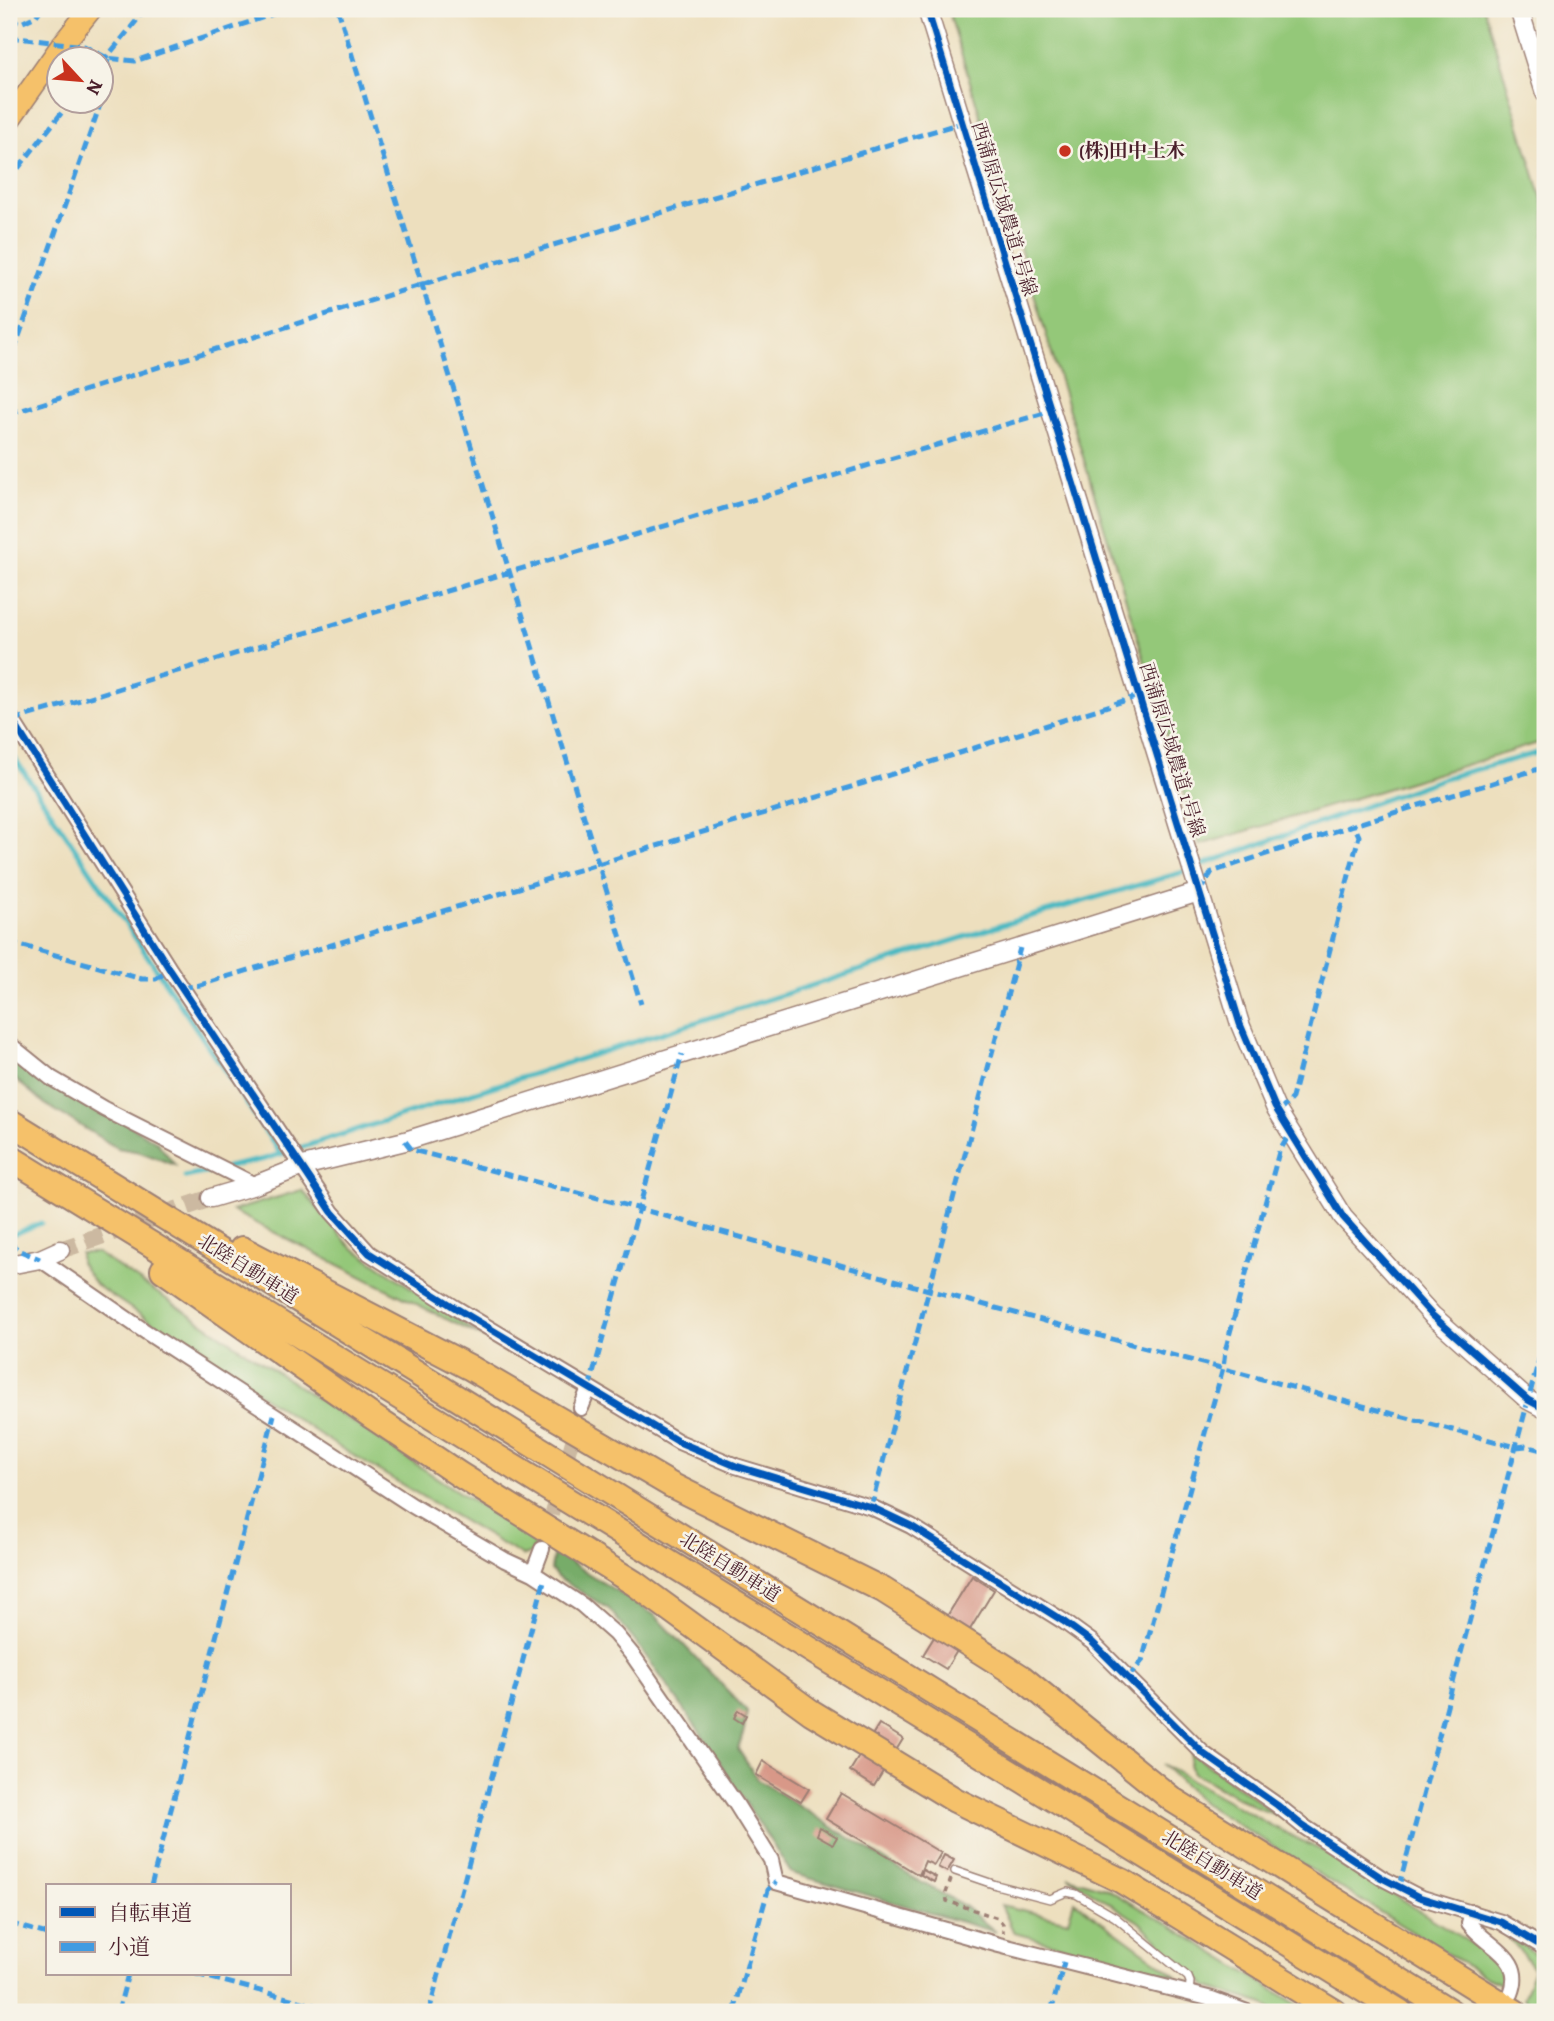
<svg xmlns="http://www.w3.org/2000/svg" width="1554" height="2021" font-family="Alegreya,'Noto Serif JP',serif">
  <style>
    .green { fill: #94c879; stroke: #6f7452; stroke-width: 2 }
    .forest { fill: #77ac69; stroke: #60664a; stroke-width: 2 }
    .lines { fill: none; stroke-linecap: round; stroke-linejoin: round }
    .stream { stroke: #4bb9c2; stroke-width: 5 }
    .building { fill: #d89888 }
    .minor-tunnel { stroke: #ccb9a1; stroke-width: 14; stroke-dasharray: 14 7; stroke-linecap: butt }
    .tertiary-tunnel { stroke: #ccb9a1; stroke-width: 18; stroke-dasharray: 18 9; stroke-linecap: butt }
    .service-casing { stroke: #9c7f74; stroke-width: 10 }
    .minor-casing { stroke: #9c7f74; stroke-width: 18 }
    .tertiary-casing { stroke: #9c7f74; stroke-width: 21 }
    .primary-casing { stroke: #9c7f74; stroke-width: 24 }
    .motorway-casing { stroke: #9c7f74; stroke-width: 28 }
    .path { stroke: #9c7f74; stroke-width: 3.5; stroke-dasharray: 5 5; stroke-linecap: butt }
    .service { stroke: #fff; stroke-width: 7 }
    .minor { stroke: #fff; stroke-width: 14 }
    .tertiary { stroke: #fff; stroke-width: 18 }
    .primary { stroke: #f5c16b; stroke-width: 21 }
    .motorway { stroke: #f5c16b; stroke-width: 24 }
    .quiet { stroke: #409be1; stroke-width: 5; stroke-dasharray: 10 5; stroke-linecap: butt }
    .cycleway-casing { stroke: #f7f3e8; stroke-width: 11 }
    .cycleway { stroke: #0057b8; stroke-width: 7 }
    .poi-dot { fill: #c8321e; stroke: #f7f3e8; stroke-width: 2.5 }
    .labels { text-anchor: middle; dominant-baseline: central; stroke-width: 5; stroke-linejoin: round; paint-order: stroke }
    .poi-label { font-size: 19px; font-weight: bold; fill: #4a1f2b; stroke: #f7f3e8; text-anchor: start }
    .street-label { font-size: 19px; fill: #4a1f2b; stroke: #f7f3e8 }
  </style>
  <rect width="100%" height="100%" fill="#f7f3e8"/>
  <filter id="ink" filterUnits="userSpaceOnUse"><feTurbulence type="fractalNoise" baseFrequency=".0143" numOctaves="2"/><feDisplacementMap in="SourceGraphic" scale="14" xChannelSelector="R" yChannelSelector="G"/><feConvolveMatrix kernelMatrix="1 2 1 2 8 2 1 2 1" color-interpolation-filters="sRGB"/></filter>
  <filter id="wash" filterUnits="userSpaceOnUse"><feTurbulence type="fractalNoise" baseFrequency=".00686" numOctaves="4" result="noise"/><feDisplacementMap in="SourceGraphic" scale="28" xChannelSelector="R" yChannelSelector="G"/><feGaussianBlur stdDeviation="1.57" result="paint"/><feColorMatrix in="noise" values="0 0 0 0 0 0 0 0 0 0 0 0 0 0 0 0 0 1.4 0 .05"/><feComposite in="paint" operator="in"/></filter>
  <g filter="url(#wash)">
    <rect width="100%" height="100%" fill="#eddfbe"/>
    <path class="green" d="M948 9H1484L1545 209V741L1200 845Z
      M302 1190 350 1246 486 1339 232 1211Z
      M80 1253H97L534 1542 533 1553 522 1556 334 1444 96 1285 80 1263Z
      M1191 1753 1279 1816 1255 1807 1193 1773 1189 1765Z
      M1162 1764 1276 1828 1333 1856 1505 1965 1510 1988 1487 1978 1203 1803Z
      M1068 1877 1105 1888 1165 1922 1309 2012H1276L1264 2004 1208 1987 1139 1922Z
      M1074 1901 1178 1977 1014 1933 1001 1905 1068 1921Z
      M1506 1933 1545 1961V2012H1541L1523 1999 1534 1969Z"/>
    <path class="forest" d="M9 1051 157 1142 175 1165 140 1152 117 1148 45 1104 9 1074Z
      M554 1552 656 1616 747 1711 744 1730 738 1749 758 1780 915 1879 963 1905 996 1932 791 1873 698 1729 641 1649 609 1609 558 1578 551 1570Z"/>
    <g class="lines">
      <path class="stream" d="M9 750 280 1153
        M227 1167 265 1159 1018 920 1177 874 1444 778 1545 751
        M185 1177 218 1170
        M9 1236 41 1223"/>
    </g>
    <g id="blocks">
      <path class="building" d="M972 1576 994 1590 946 1669 923 1655Z
        M738 1710 746 1715 742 1723 734 1718Z
        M879 1724 903 1739 874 1786 850 1771Z
        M763 1761 809 1789 801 1802 756 1775Z
        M841 1793 941 1853 934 1865 925 1861 919 1875 826 1819Z
        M820 1827 837 1837 833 1844 817 1835Z
        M944 1855 954 1860 947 1872 938 1867Z
        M923 1870 936 1877 934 1882 921 1875Z"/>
    </g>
  </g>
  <g filter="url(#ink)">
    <use href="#blocks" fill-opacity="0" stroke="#9c7f74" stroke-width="2"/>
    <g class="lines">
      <path class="minor-tunnel" d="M546 1535 577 1423"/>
      <path class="tertiary-tunnel" d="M60 1250 211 1198"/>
      <g class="service-casing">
        <path id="service" d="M955 1871 996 1885 1050 1899 1067 1892 1076 1894 1115 1917 1188 1977 1190 1982 1189 1993"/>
      </g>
      <g class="minor-casing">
        <path id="minor" d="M9 715 170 970 332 1212 369 1253 454 1307 679 1442 736 1466 871 1507 911 1526 1063 1621 1092 1642 1204 1754 1277 1805 1303 1826 1382 1878 1419 1897 1501 1922 1545 1948
          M9 1044 51 1078 104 1109 255 1185
          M40 1259 143 1330 413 1506 505 1560 533 1573 582 1605 615 1634 634 1657 736 1804 771 1860 776 1882 999 1945 1212 1999 1247 2012
          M581 1408 589 1388
          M533 1573 542 1549
          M1472 1912 1469 1923C1487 1948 1526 1956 1511 1994"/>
      </g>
      <g class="tertiary-casing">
        <path id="tertiary" d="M927 9 1240 1024 1275 1107 1343 1217 1432 1315 1528 1400 1545 1409
          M1519 9 1545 93
          M211 1198 255 1185 303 1166 405 1141 1199 892
          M9 1265 40 1259 60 1250"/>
      </g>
      <g class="primary-casing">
        <path id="primary" d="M9 120 62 45 91 9"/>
      </g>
      <g class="motorway-casing">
        <path id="motorway" d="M9 1121 1451 2012
          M9 1157 1400 2012
          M242 1249 469 1367 671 1485 883 1590 1021 1677 1173 1800 1515 2012
          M163 1270 370 1415 460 1475 634 1583 811 1712 955 1800 1122 1881 1335 2012"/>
      </g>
      <path class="path" d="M951 1879 946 1893 947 1901 998 1918 1003 1924V1933"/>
      <use href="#service" class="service"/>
      <use href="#minor" class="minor"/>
      <use href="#tertiary" class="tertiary"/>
      <use href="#primary" class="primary"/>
      <use href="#motorway" class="motorway"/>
      <path class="quiet" d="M338 9 641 1004
        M9 19 21 23 36 16 41 9
        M9 37 84 46 107 58 135 61 288 9
        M102 63 146 9
        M102 99 109 79 107 58
        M9 180 70 102
        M9 365 101 102
        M9 414 433 281 961 123
        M13 720 1051 411
        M1199 892 1212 872 1354 825 1545 767
        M9 942 142 979H156L170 970
        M182 988 200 985 864 783 1139 696
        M1279 1112 1292 1098 1359 836 1354 825
        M405 1141 412 1150 637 1208 929 1290 1516 1447 1526 1446 1545 1451
        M9 1242 20 1251 40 1259
        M589 1388 682 1054
        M871 1507 1020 948
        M1128 1678 1142 1661 1223 1368 1225 1351 1279 1152 1291 1132
        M151 1886 274 1415
        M1399 1886 1545 1337
        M9 1923 47 1934
        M196 1974 340 2012
        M118 2012 128 1974
        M429 2012 544 1581
        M734 2012 768 1890 776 1882
        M1051 2012 1064 1962"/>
      <g class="cycleway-casing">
        <path id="cycleway" d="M927 9 1240 1024 1275 1107 1343 1217 1432 1315 1528 1400 1545 1409
          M9 715 170 970 332 1212 369 1253 454 1307 679 1442 736 1466 871 1507 911 1526 1063 1621 1092 1642 1204 1754 1277 1805 1303 1826 1382 1878 1419 1897 1501 1922 1545 1948"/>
      </g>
      <use href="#cycleway" class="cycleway"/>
    </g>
  </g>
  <circle class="poi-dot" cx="1065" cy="151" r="7"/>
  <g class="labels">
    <g class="poi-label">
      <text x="1079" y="151">(株)田中土木</text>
    </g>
    <g class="street-label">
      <text transform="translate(1004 209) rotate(73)">西蒲原広域農道 1号線</text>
      <text transform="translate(1172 750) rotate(73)">西蒲原広域農道 1号線</text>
      <text transform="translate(248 1269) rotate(32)">北陸自動車道</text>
      <text transform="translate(730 1567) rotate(32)">北陸自動車道</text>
      <text transform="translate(1212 1865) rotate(32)">北陸自動車道</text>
    </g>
  </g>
  <rect width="1554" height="2021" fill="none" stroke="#f7f3e8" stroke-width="35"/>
  <rect x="46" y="1884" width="245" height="91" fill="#f7f3e8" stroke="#b29e9c" stroke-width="2"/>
  <rect x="60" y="1907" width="35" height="10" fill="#0057b8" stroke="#b29e9c" stroke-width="2"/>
  <text x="108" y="1920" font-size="21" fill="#4a1f2b">自転車道</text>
  <rect x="60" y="1942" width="35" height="10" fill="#409be1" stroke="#b29e9c" stroke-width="2"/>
  <text x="108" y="1954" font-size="21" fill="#4a1f2b">小道</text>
  <g transform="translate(80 80) rotate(116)"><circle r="33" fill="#f7f3e8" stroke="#b29e9c" stroke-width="2"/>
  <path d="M0-5L12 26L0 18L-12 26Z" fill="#c8321e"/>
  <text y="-10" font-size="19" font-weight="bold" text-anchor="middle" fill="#4a1f2b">N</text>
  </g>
</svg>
